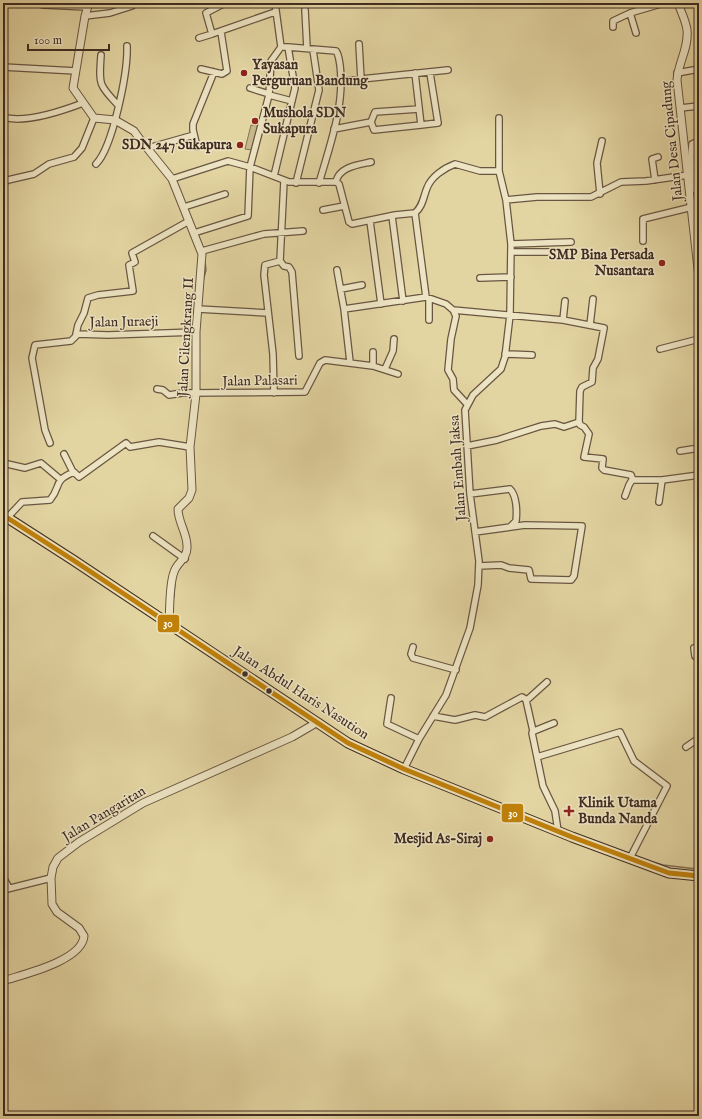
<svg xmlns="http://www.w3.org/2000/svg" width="702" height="1119" font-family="'IM FELL English',serif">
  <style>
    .green { fill: #c7b88c; stroke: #847257 }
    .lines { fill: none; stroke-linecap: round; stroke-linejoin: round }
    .stream { stroke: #816f54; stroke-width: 1.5 }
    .minor-casing { stroke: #695642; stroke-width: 8 }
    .tertiary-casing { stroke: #695642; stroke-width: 9 }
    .trunk-casing { stroke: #402c22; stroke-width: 11 }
    .minor { stroke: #ede4c3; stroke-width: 5.5 }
    .tertiary { stroke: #ede4c3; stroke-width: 7 }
    .trunk { stroke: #e3d5a2; stroke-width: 9 }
    .bus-1-casing { stroke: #ede4c3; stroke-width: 8 }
    .bus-1 { stroke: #c0810a; stroke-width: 5 }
    .poi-dot { fill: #8f2418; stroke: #ede4c3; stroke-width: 1.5 }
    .bus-dot { fill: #402c22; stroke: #ede4c3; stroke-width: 1.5 }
    .labels { text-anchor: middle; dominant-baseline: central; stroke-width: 3; stroke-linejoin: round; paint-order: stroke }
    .poi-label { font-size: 14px; font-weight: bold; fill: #402c22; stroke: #ede4c3; text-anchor: start }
    .street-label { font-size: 14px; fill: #402c22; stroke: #ede4c3 }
    .line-badge { stroke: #ede4c3; stroke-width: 1.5 }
    .badge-label { font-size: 11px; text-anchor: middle; font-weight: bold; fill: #fff }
  </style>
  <rect width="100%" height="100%" fill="#e3d5a2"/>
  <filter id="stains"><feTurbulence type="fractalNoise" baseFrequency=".005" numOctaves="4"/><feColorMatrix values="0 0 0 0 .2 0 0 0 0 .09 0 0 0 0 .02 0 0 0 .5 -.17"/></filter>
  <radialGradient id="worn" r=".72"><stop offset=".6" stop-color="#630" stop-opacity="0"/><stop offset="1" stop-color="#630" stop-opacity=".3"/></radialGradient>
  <path class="green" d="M251 125 258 126 252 150 245 149Z"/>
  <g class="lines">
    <path class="stream" d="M449 169 457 167
      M203 281 206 270 205 261
      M199 389V367
      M174 597 175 581
      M646 860 663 865 697 869
      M698 869H699"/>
    <g class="minor-casing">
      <path id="minor" d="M35 3 44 5 87 7
        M225 3 206 13 212 34 275 12
        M305 10 307 48
        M85 16 110 13 132 6V3
        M613 27V21L630 13
        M636 33 630 13 664 3
        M199 38 212 34
        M359 44 361 79
        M288 47 336 51C339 55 339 60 340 65 345 105 330 145 319 183
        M101 55C99 84 98 84 118 105
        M3 67 76 71
        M201 69 222 74 227 71 221 32
        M677 73 699 69
        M342 81 448 70
        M250 88 269 94
        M269 95 292 101
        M680 108 699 106
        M3 117C25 124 62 111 83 103
        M371 122 374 130 421 125 415 73
        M421 125 438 123 430 73
        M334 129 371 122 375 112 419 109
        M197 147 193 130V124L214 72
        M148 148 194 135
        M96 164C113 147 128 71 127 46
        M274 176 295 88 288 47H281L275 3
        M172 179 228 161 250 167 289 182H336L339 184 349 222 352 224 395 215 415 213C423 206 423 198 427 188 431 177 444 168 455 164L480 171H499
        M655 180 652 159 658 157
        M336 182C339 167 357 165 371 162
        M3 183 8 180 34 174 49 164 74 157 82 148 94 118
        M296 183 319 90 313 50
        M695 190 691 157 692 144 699 141
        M600 194 597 163 602 141
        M506 200 537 197H591L621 182 646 181 688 175
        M184 207 225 194
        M323 210 344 206
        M693 211H699
        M415 213 426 297
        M392 216 403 301
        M370 221 381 304
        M194 233 248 216 250 167 269 95 271 61 281 47
        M643 241V219L692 207
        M511 244 571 242
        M202 251 264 234 303 231
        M511 252H552
        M280 261 284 266 289 267 292 272 299 356
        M337 270 344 309 350 362
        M480 278 511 277
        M341 289 362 285
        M198 309 268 313
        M344 309 426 297 446 304 453 310 456 316 451 339 448 370 453 379 454 390 467 404
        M453 310 563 320 604 328 598 359 593 368 592 382 582 387 580 391 579 422 564 427 555 424 541 426 497 440 467 446
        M429 320V299
        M563 320 565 301
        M590 325 593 299
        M76 334 78 325 84 313 88 298 98 295 133 291 129 265 135 262 132 253 189 221
        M660 349 699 339
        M505 354 532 355
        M373 366V352
        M385 369 393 351 394 339
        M157 389 163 390 169 395 182 393 305 392 320 363 325 360 373 366 398 374
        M274 393 273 354 264 275 265 265 280 261 284 181
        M579 421 580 425 584 427 589 434 584 457 603 459 602 468 604 470 631 475 633 480
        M50 443 45 430 32 358 35 345 71 341 78 334 108 335 196 332
        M680 451 699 448
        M64 454 73 472
        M3 463 25 468 41 463 60 479
        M470 494 510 489C517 496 517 512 516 521L510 527
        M625 496 629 485 632 480H662L699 475
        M659 502 662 480
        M7 518 22 502 50 500C62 486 52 481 74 472L79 477 126 443 130 447 159 442 190 447
        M475 532 525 525 582 526 574 576 571 580 531 579 529 570 509 568 501 565 479 566
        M153 536 185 559
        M413 647 411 654 413 658 456 670
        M695 656 694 648 699 647
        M391 698 387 724 419 739
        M526 700 533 731
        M433 716 455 720 475 715 485 717 522 697 527 700 547 682
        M554 723 534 731 532 733 543 786 555 811 558 831
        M686 747 699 738
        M537 757 620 732 634 761 667 786 630 858
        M404 769 419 739 446 695 470 628 478 585 479 561 470 494 465 410 473 395 501 369 505 357 510 315 511 244 506 200 499 171V118
        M3 877 9 888
        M3 890 51 878"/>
    </g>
    <g class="tertiary-casing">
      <path id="tertiary" d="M89 3 85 16 73 88 94 118 115 120 134 131 139 138 172 179 202 254 196 332V394L190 447 192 490 189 498 178 509C178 523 188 534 187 548 187 559 177 562 174 572 169 585 170 609 169 624
        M678 3C681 12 686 21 687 30 689 48 678 63 677 80L699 278
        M3 981C24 974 82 961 84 936L79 928 57 912 52 904 51 878 53 867 58 858 79 842 143 803 292 737 316 723"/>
    </g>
    <g class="trunk-casing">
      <path id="trunk" d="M3 515 73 560 348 743 404 769 572 837 669 873 699 876"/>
    </g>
    <use href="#minor" class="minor"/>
    <use href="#tertiary" class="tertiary"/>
    <use href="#trunk" class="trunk"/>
    <g class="bus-1-casing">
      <path id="bus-1" d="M3 515 73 560 348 743 404 769 572 837 669 873 699 876"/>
    </g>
    <use href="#bus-1" class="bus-1"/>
  </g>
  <g class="poi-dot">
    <circle cx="244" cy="73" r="4"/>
    <circle cx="255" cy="121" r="4"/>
    <circle cx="240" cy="145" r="4"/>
    <circle cx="662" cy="263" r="4"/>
    <path d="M567 805h4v4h4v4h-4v4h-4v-4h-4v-4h4z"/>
    <circle cx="490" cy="839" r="4"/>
  </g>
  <g class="bus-dot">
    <circle cx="245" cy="674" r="3.5"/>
    <circle cx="269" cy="691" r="3.5"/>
  </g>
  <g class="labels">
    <g class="poi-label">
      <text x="252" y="65">Yayasan<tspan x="252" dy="16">Perguruan Bandung</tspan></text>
      <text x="263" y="113">Mushola SDN<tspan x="263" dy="16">Sukapura</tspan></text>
      <text x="232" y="145" text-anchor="end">SDN 247 Sukapura</text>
      <text x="654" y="255" text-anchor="end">SMP Bina Persada<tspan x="654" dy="16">Nusantara</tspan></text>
      <text x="578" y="803">Klinik Utama<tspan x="578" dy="16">Bunda Nanda</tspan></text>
      <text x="482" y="839" text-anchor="end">Mesjid As-Siraj</text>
    </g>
    <g class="street-label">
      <text transform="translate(672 141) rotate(-96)">Jalan Desa Cipadung</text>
      <text transform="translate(124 322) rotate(-1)">Jalan Juraeji</text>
      <text transform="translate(186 337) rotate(-87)">Jalan Cilengkrang II</text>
      <text transform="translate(260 381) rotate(-1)">Jalan Palasari</text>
      <text transform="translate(458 468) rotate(-94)">Jalan Embah Jaksa</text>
      <text transform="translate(301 693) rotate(33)">Jalan Abdul Haris Nasution</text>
      <text transform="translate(104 814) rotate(-31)">Jalan Pangaritan</text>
    </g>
  </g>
  <g class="line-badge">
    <rect x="157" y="614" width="23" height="19" rx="4" fill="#c0810a"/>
    <rect x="501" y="803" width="23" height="20" rx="4" fill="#c0810a"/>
  </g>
  <g class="badge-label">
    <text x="168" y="627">30</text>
    <text x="513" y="817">30</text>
  </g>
  <rect width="702" height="1119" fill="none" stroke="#e3d5a2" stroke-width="16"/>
  <rect x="4" y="4" width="694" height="1111" fill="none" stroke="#402c22" stroke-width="2"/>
  <rect x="8" y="8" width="686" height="1103" fill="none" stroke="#402c22"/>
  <path d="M28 44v6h81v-6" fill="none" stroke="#402c22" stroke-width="2"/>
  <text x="34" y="44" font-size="12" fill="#402c22" stroke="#ede4c3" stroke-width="3" paint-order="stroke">100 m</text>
  <rect width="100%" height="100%" filter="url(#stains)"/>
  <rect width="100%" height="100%" fill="url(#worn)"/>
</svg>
